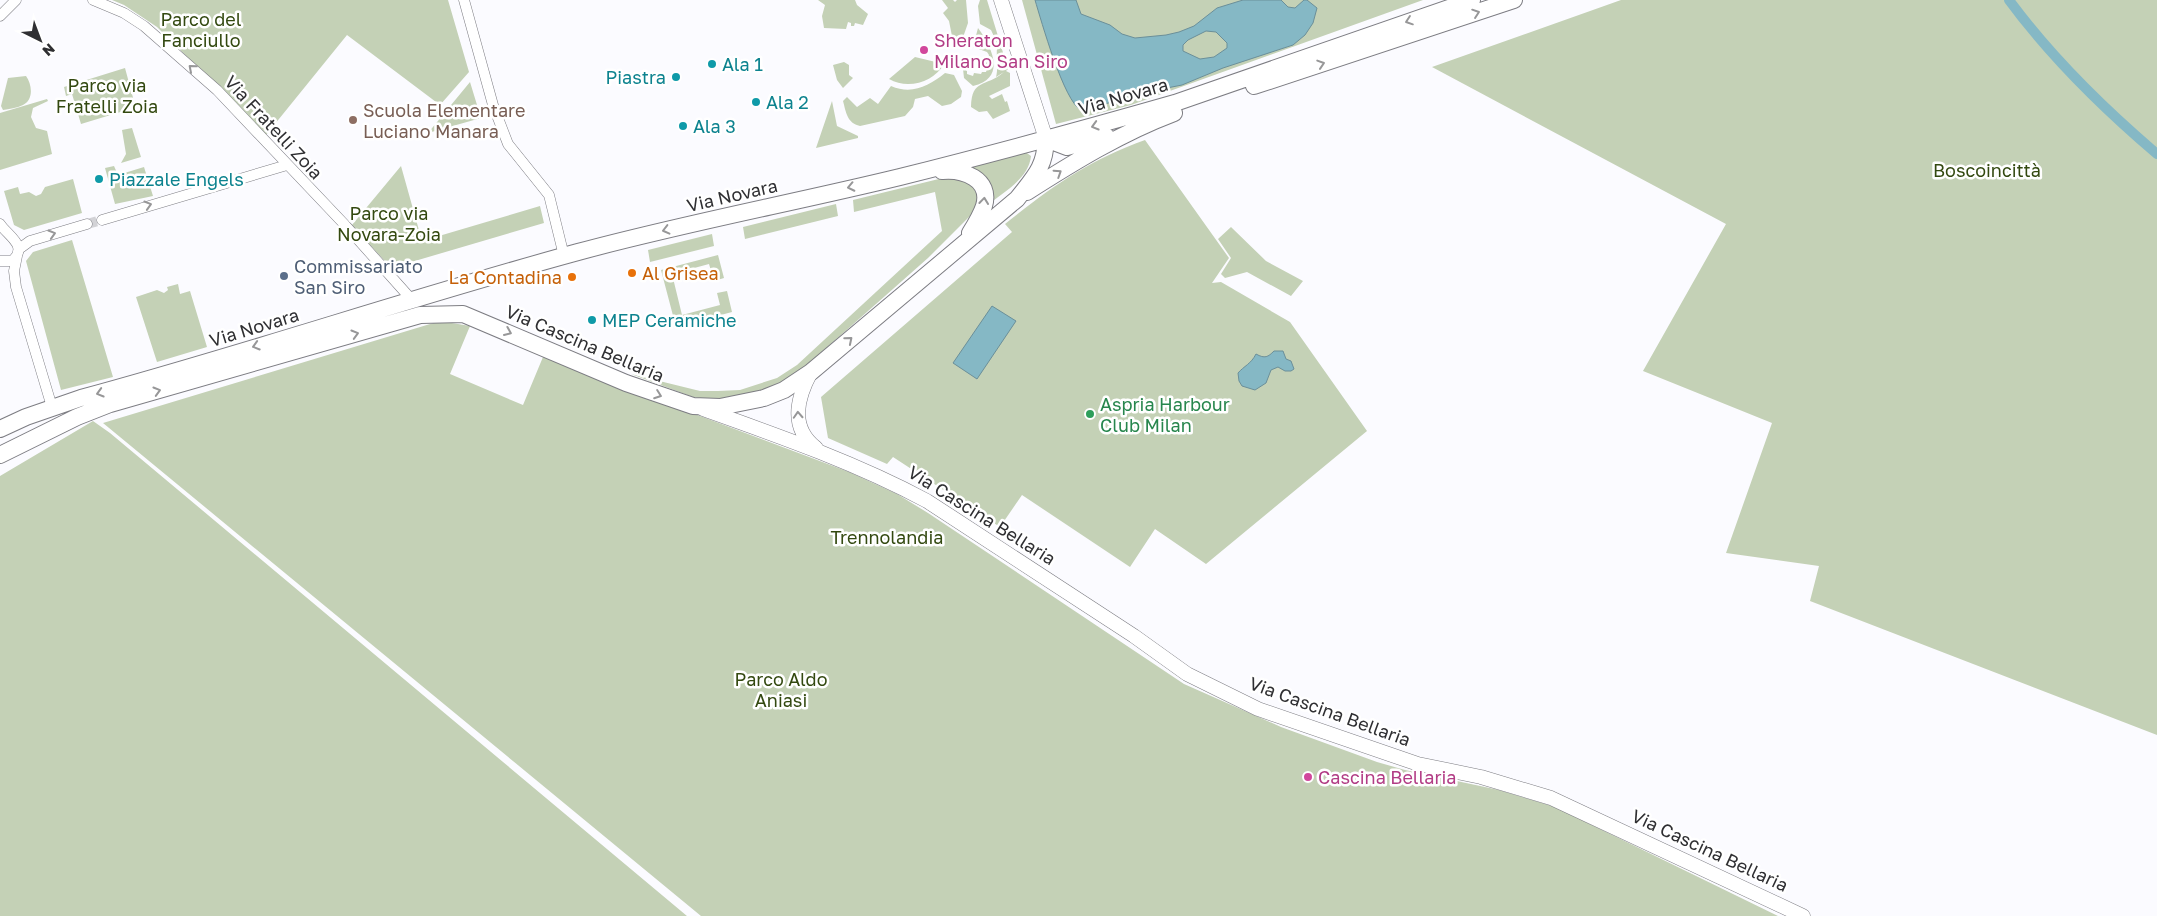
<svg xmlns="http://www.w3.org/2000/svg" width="2157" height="916" font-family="'Golos Text',sans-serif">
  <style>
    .green { fill: #c4d1b6 }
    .water { fill: #85b8c5; stroke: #6b8f99; fill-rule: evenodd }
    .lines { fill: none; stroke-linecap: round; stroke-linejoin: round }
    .canal { stroke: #85b8c5; stroke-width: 10 }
    .street-tunnel { stroke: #d2d2d6; stroke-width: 10; stroke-dasharray: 10 5; stroke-linecap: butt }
    .street-casing { stroke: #7d7d83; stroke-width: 11 }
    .secondary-casing { stroke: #7d7d83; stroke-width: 15 }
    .primary-casing { stroke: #7d7d83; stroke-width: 18 }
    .street { stroke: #fff; stroke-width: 10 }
    .secondary { stroke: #fff; stroke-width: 14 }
    .primary { stroke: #fff; stroke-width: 16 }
    .oneway { stroke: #979798 }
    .hotel-dot { fill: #d1479c; stroke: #fff; stroke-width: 2 }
    .culture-dot { fill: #0f9aa8; stroke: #fff; stroke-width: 2 }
    .education-dot { fill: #8d6e63; stroke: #fff; stroke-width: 2 }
    .food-dot { fill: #e8710a; stroke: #fff; stroke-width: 2 }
    .service-dot { fill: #5c6f8a; stroke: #fff; stroke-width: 2 }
    .leisure-dot { fill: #2e9e5b; stroke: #fff; stroke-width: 2 }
    .labels { text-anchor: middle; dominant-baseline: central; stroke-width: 5; stroke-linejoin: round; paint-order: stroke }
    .park-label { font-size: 18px; fill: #334910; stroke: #fff }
    .hotel-label { font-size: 18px; fill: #b23c85; stroke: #fff; text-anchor: start }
    .culture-label { font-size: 18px; fill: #0d838f; stroke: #fff; text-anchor: start }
    .street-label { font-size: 18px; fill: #2f2f32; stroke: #fff }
    .education-label { font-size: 18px; fill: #785e54; stroke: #fff; text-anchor: start }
    .service-label { font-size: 18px; fill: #4e5e75; stroke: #fff; text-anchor: start }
    .food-label { font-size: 18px; fill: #c56008; stroke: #fff; text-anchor: start }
    .leisure-label { font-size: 18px; fill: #27864d; stroke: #fff; text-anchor: start }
  </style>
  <rect width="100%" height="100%" fill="#fbfbff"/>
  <path class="green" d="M112 0H448L469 72 440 105 347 35 266 135 157 27 124 5Z
    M818 0H855L857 5 868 14 863 25 855 23 854 26H851V23L848 22 846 29 824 28 822 16 825 5Z
    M942 0H953L955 2 957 0H966L968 23 961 43 953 41 949 21 943 13 948 8Z
    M980 0H987L1008 69 1006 71 1010 73V86L989 96 992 99 1002 94 1005 102 1007 101 1010 111 993 119 987 111 979 112 971 107C972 78 985 88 1004 72L996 77C999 66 995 51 998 45L991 30 980 24 978 6Z
    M1022 0H1423L1131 105 1056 124Z
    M1621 0H2157V735L1810 601 1819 566 1726 553 1772 423 1643 371 1726 224 1432 67Z
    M978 28C992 47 1007 78 973 86L964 78 963 69 967 71V74L973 76 974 73 981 74 982 72H986L988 65 986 64 989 55 987 52 973 47Z
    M915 57 944 64C934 82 908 90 889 79Z
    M844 62 849 65V75L853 78 843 88 837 80 833 65Z
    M125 68 135 105 126 107 127 110 81 124 72 94 66 96 64 87Z
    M945 73 954 75 962 91 961 97 951 104 942 106 928 96 915 99 913 107 905 116 860 126C847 123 846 112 843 101L847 97 857 107 870 98 878 104 891 86C912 95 929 86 945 73Z
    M26 76C32 84 34 100 23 105 17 108 9 109 3 110L1 106 8 78Z
    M470 82 481 118 428 133Z
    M47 99 48 101 33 108 31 117 36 128 47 131 52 154 0 170V113Z
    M832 101 837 126 858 136V138L816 148Z
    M132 128 141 157 121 163 126 154 122 130Z
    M1145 140 1229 258 1212 283 1221 282 1290 322 1367 431 1206 564 1155 529 1130 567 1022 495 1000 527 893 457 887 464 828 438 821 397 1012 232 1005 224C1051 187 1089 160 1145 140Z
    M1024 151 1031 156C1029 179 1002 193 985 207L963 165Z
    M114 166 118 175 144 167 153 196 115 204 105 168Z
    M401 166 422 241 540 206 544 223 391 268 352 225Z
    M951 176 976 186 979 200 972 214 928 258 798 373 784 381 750 395 711 400 693 397 631 374 700 391H718L740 390 777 378 797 365 942 231 935 192 854 212 853 200Z
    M73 179 82 213 24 230 14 225 4 191 18 187 20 194 29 192 36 196 41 194 45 187Z
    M836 204 838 216 745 239 743 227Z
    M1231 227 1266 261 1303 281 1291 296 1247 272 1225 278 1221 274 1231 258 1218 239Z
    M712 234 714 246 650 262 648 250Z
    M72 240 113 377 61 390 26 261 33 252Z
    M718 255 724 278 714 281 709 264 672 274 682 315 720 305 717 293 727 291 732 312 676 327 661 270Z
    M178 284 180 294 190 291 207 347 157 362 136 297 157 290 164 293 168 290 167 287Z
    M440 321 470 326 450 374 523 405 543 357 849 472 897 494 928 513 1184 684 1281 727 1377 762 1405 770 1499 790 1555 807 1778 916H701L103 423Z
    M93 421 110 433 687 916H0V476Z"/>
  <path class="water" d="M1035 0H1076L1081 14 1110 25 1122 34 1135 38 1166 35 1179 32 1194 26 1217 8 1243 0H1281L1288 7 1295 8 1304 0H1307L1317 8 1313 23 1305 35 1293 45 1223 68 1182 85 1127 96 1100 106 1081 110C1064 102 1041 20 1035 0ZM1206 31 1216 32 1227 43V48L1214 57 1200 59 1183 51V45L1188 40Z
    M992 306 1016 321 977 379 953 363Z
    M1274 351H1283L1286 359 1291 361 1294 369 1291 371H1285L1278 367 1271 370 1266 383 1255 390 1242 386 1239 381 1238 373C1244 366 1251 364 1256 354 1265 359 1268 357 1274 351Z"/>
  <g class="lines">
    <path class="canal" d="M2009 0C2051 57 2103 108 2157 154"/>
    <path class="street-tunnel" d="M87 224 102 220"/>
    <g class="street-casing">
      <path id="street" d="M93 0 124 13 144 26 217 90 345 225 412 300
        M464 0 493 105 508 144 549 195 564 256
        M0 16 16 0
        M102 220 287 165
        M0 224C8 236 29 246 12 261H0
        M19 249 30 241 87 224
        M17 256 14 271 16 287 52 407"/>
    </g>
    <g class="secondary-casing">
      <path id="secondary" d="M1001 0 1046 139
        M811 372C797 398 789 427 816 448
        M703 409C779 436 856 463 927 501L1134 636 1187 674 1258 709 1418 764 1481 777 1551 798 1803 916"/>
    </g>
    <g class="primary-casing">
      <path id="primary" d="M1254 86 1514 0
        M1046 139 1067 147 1106 136
        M942 171C963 169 992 179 984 206 981 215 975 225 970 233
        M1027 192C1074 162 1121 133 1174 113
        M0 429 26 417 81 398C248 353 412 297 578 252 685 223 793 203 900 177 992 154 1084 129 1175 103L1472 0
        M0 455 77 417 110 404 420 315 463 314 626 383 693 406 720 407 764 398 784 390 811 372 1017 199C1034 177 1045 168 1046 139"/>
    </g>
    <use href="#street" class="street"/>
    <use href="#secondary" class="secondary"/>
    <use href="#primary" class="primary"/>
  </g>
  <defs><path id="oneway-chevron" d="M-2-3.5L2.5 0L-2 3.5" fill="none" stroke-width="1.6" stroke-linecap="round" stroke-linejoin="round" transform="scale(1.25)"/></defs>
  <g class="oneway">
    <use href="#oneway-chevron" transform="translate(1476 13) rotate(-19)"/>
    <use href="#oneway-chevron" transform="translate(1409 21) rotate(161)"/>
    <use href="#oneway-chevron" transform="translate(1321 64) rotate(-18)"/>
    <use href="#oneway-chevron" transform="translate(192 68) rotate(-139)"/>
    <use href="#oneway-chevron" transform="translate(1095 126) rotate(164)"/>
    <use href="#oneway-chevron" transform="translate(1058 173) rotate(-33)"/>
    <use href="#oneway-chevron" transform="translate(851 187) rotate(168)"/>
    <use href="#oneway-chevron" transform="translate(984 201) rotate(-84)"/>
    <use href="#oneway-chevron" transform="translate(148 205) rotate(-17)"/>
    <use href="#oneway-chevron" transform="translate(666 230) rotate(166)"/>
    <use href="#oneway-chevron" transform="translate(52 234) rotate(-17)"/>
    <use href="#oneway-chevron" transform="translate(508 332) rotate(23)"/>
    <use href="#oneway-chevron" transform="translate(355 334) rotate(-16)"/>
    <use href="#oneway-chevron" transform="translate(849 340) rotate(-40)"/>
    <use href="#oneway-chevron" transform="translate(256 346) rotate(163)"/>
    <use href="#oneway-chevron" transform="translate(157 391) rotate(-16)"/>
    <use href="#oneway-chevron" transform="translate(100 393) rotate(164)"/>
    <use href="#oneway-chevron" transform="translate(658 395) rotate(20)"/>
    <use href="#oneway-chevron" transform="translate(798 415) rotate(-93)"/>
  </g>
  <g class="hotel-dot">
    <circle cx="924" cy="50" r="5"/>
    <circle cx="1308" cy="777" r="5"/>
  </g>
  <g class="culture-dot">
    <circle cx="712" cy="64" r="5"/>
    <circle cx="676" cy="77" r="5"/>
    <circle cx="756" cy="102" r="5"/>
    <circle cx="683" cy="126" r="5"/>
    <circle cx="99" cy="179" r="5"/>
    <circle cx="592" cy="320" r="5"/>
  </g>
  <circle class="education-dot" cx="353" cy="120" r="5"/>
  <g class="food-dot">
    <circle cx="632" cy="273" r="5"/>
    <circle cx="572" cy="277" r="5"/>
  </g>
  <circle class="service-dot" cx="284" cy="276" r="5"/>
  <circle class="leisure-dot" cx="1090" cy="414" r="5"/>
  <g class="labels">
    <g class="park-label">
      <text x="201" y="19">Parco del<tspan x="201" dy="21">Fanciullo</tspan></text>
      <text x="107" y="85">Parco via<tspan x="107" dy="21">Fratelli Zoia</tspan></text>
      <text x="1987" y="170">Boscoincittà</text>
      <text x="389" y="213">Parco via<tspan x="389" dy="21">Novara-Zoia</tspan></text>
      <text x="887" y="537">Trennolandia</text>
      <text x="781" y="679">Parco Aldo<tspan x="781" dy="21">Aniasi</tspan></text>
    </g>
    <g class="hotel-label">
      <text x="934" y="40">Sheraton<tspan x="934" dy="21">Milano San Siro</tspan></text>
      <text x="1318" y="777">Cascina Bellaria</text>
    </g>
    <g class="culture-label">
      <text x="722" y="64">Ala 1</text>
      <text x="666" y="77" text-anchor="end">Piastra</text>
      <text x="766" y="102">Ala 2</text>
      <text x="693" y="126">Ala 3</text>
      <text x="109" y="179">Piazzale Engels</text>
      <text x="602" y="320">MEP Ceramiche</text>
    </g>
    <g class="street-label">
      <text transform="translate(1123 96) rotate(-16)">Via Novara</text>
      <text transform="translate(274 127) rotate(47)">Via Fratelli Zoia</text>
      <text transform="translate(732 195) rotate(-13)">Via Novara</text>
      <text transform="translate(254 327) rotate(-17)">Via Novara</text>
      <text transform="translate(585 343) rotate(23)">Via Cascina Bellaria</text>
      <text transform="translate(982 515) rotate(32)">Via Cascina Bellaria</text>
      <text transform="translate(1330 711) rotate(20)">Via Cascina Bellaria</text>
      <text transform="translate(1710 850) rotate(25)">Via Cascina Bellaria</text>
    </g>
    <g class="education-label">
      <text x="363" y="110">Scuola Elementare<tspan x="363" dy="21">Luciano Manara</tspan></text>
    </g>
    <g class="service-label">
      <text x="294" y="266">Commissariato<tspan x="294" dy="21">San Siro</tspan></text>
    </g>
    <g class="food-label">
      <text x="642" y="273">Al Grisea</text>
      <text x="562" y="277" text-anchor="end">La Contadina</text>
    </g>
    <g class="leisure-label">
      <text x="1100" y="404">Aspria Harbour<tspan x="1100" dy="21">Club Milan</tspan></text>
    </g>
  </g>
  <g transform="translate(40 40) rotate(138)" stroke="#ffffff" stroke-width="4" paint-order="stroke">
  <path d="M0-4L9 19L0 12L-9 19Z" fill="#2f2f32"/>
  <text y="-8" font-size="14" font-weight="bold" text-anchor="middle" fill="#2f2f32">N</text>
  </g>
</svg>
